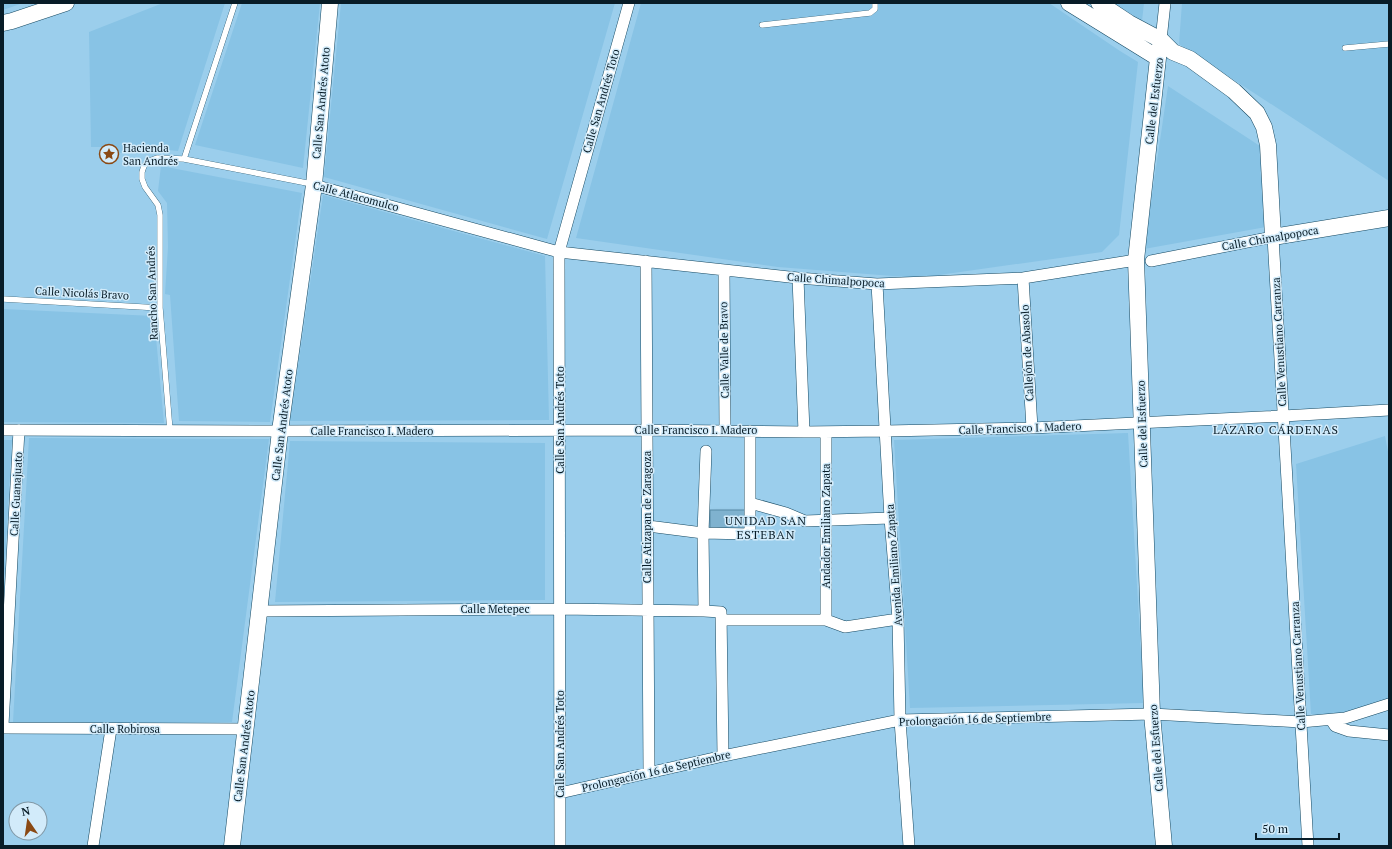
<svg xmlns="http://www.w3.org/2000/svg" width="1392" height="849" font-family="'PT Serif',serif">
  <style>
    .built { fill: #88c3e5 }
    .building { fill: #7fb2cf; stroke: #5889a5; filter: url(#shadow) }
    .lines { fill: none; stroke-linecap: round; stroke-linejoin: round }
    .lane-casing { stroke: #154861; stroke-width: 6 }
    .street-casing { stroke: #154861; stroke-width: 12 }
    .secondary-casing { stroke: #154861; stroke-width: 17 }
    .lane { stroke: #fff; stroke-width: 5.5 }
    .street { stroke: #fff; stroke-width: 11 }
    .secondary { stroke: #fff; stroke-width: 16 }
    .labels { text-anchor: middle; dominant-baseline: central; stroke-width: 3; stroke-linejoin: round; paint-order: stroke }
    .street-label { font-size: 11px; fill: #081c27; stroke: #d2ebfa }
    .poi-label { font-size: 11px; fill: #081c27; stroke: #d2ebfa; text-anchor: start }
    .neighbourhood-label { font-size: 12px; letter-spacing: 1px; fill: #081c27; stroke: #d2ebfa }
  </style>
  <defs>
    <filter id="shadow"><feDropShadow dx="4" dy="2.5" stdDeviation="2" flood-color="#0004"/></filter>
  </defs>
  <rect width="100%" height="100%" fill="#9bceec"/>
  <path class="built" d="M3 3H23L3 10Z
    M163 3H225L178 151 158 149 109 154 103 147H91L89 32Z
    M242 3H320L303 168 195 145Z
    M341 3H615L547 239 324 177Z
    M641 3H1049L1120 51 1138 62 1119 235 1102 252 918 278 778 267 576 238Z
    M1114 3H1144L1142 21Z
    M1182 3H1389V181L1179 44Z
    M1168 86 1260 146 1266 227 1144 249Z
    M161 166 302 193 270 422 179 421 170 295 165 294 168 247 167 203 158 191Z
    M323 195 545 256 549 420 290 421Z
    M3 309 154 316 164 423 3 422Z
    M1128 433 1144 703 910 708 894 440Z
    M1385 436 1389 457V698L1342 714H1311L1296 464Z
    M29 438 269 439 232 722H13Z
    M3 440H12L3 598Z
    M290 441 545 443V600L275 602Z"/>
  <path class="building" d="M710 510H746V531H710Z"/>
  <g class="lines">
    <g class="lane-casing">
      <path id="lane" d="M762 25 870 13 875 9V3
        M1345 48 1389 44
        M184 159 235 3
        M3 299 160 308
        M170 431 160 308V215L158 205 145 187 142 179V172L144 166 149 161 157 158 184 159 312 184"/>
    </g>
    <g class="street-casing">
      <path id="street" d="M1161 40 1165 3
        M314 185 559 252 798 278 877 284 1023 278 1136 260
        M646 261 649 773
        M1151 261 1273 237 1308 846
        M724 270 725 430
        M798 278 804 432
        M1023 278 1032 428
        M877 284 890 518 898 619 900 720 909 846
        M3 430 280 431 647 430 804 432 886 431 1032 428 1283 416 1389 410
        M826 432V620
        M750 503 786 513 805 521 890 518
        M648 526 703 533 750 534V431
        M260 611 559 609 704 611 721 612 723 756
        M704 611 703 533 706 451
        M722 620H826L845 627 898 619
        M1331 720 1335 726 1349 731 1389 735
        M3 725 19 430
        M3 728 246 729
        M560 793 723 756 900 720 1152 714 1301 722 1345 718 1389 704
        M93 846 111 729
        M560 846 559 252 629 3"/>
    </g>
    <g class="secondary-casing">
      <path id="secondary" d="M1069 3 1158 58
        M1099 3 1129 23 1161 40 1173 52 1190 59 1234 91 1257 113 1264 127 1268 145 1273 237 1389 218
        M3 23 12 21 66 3
        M1161 40 1158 58 1136 260 1152 714 1164 846
        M232 846 280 431 314 185 330 3"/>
    </g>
    <use href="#lane" class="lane"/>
    <use href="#street" class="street"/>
    <use href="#secondary" class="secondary"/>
  </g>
  <defs>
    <g id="sight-ring" transform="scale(1)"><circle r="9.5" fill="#d2ebfa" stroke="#8a4914" stroke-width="1.5"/><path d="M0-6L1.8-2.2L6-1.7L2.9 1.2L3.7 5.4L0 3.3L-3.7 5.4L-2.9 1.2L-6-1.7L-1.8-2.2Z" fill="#8a4914"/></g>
  </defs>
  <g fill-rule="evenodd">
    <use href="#sight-ring" x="109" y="154"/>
  </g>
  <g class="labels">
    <g class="street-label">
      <text transform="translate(601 101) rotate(-74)">Calle San Andrés Toto</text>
      <text transform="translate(1154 101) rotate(-83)">Calle del Esfuerzo</text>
      <text transform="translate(321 103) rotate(-85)">Calle San Andrés Atoto</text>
      <text transform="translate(356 196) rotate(15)">Calle Atlacomulco</text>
      <text transform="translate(1270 238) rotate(-10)">Calle Chimalpopoca</text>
      <text transform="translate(836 280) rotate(4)">Calle Chimalpopoca</text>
      <text transform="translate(82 293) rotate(3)">Calle Nicolás Bravo</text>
      <text transform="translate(152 293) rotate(-92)">Rancho San Andrés</text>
      <text transform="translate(1279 342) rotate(-93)">Calle Venustiano Carranza</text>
      <text transform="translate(724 350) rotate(-91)">Calle Valle de Bravo</text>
      <text transform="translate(1027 353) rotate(-93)">Callejón de Abasolo</text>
      <text transform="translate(560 420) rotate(-90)">Calle San Andrés Toto</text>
      <text transform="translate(1142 424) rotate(-92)">Calle del Esfuerzo</text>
      <text transform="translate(282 425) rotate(-83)">Calle San Andrés Atoto</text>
      <text transform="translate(1020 428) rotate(-2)">Calle Francisco I. Madero</text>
      <text x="696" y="430">Calle Francisco I. Madero</text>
      <text x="372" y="431">Calle Francisco I. Madero</text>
      <text transform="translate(16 494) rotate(-87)">Calle Guanajuato</text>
      <text transform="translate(647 517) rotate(-90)">Calle Atizapan de Zaragoza</text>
      <text transform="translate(826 526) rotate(-90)">Andador Emiliano Zapata</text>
      <text transform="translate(894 565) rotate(-94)">Avenida Emiliano Zapata</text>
      <text x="495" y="609">Calle Metepec</text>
      <text transform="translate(1298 666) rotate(-93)">Calle Venustiano Carranza</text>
      <text transform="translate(975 719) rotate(-2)">Prolongación 16 de Septiembre</text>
      <text x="125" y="729">Calle Robirosa</text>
      <text transform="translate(560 744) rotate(-90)">Calle San Andrés Toto</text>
      <text transform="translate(244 746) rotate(-83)">Calle San Andrés Atoto</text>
      <text transform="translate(1156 748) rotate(-94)">Calle del Esfuerzo</text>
      <text transform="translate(656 771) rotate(-13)">Prolongación 16 de Septiembre</text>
    </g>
    <g class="poi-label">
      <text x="123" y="148">Hacienda<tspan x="123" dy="13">San Andrés</tspan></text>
    </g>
    <g class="neighbourhood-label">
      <text x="1276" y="429">LÁZARO CÁRDENAS</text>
      <text x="766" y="520">UNIDAD SAN<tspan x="766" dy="14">ESTEBAN</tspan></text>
    </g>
  </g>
  <rect width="1392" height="849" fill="none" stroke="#081c27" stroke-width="8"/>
  <g transform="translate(28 821) rotate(347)"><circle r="19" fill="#d2ebfa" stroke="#8198a6"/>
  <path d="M0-3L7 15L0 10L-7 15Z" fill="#8a4914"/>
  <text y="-6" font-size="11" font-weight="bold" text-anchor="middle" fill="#081c27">N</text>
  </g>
  <path d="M1256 833v6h83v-6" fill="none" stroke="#081c27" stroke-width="2"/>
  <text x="1262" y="833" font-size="12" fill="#081c27" stroke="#d2ebfa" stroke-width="3" paint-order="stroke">50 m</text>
</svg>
